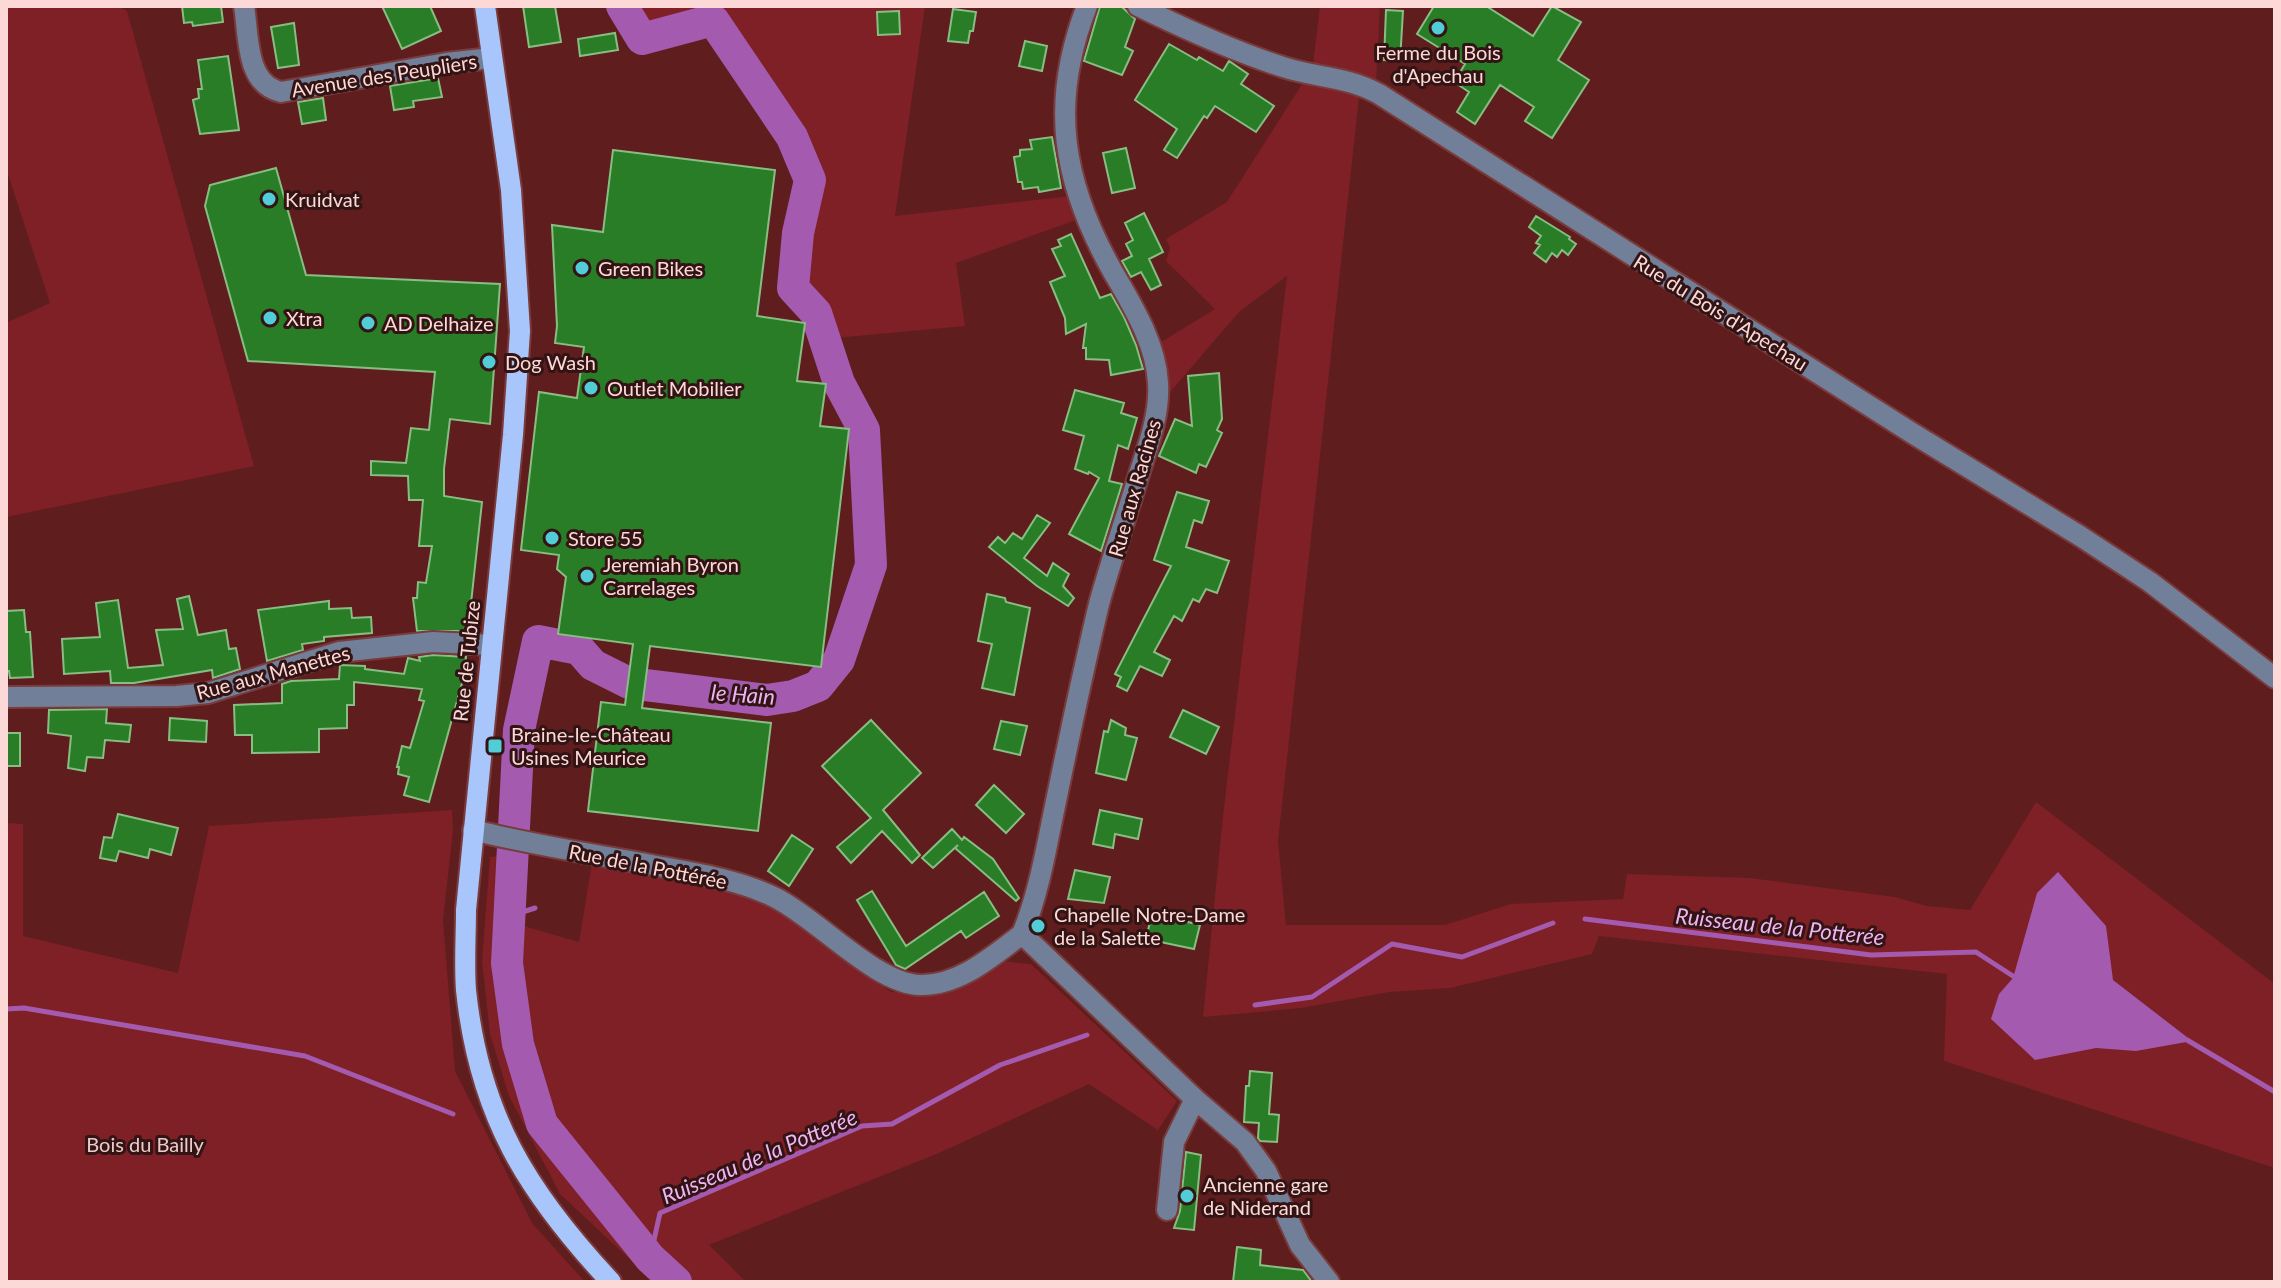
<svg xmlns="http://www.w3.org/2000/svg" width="2281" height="1288" font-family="Lato,sans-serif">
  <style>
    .green { fill: #7e2025 }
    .water { fill: #a45aae }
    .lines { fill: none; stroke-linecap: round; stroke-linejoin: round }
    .stream { stroke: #a45aae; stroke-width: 5 }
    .river { stroke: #a45aae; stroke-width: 32 }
    .building { fill: #297d26; stroke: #88bd84; stroke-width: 2 }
    .minor-casing { stroke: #793b3c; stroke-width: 24 }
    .major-casing { stroke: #793b3c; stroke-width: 24 }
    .minor { stroke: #717f99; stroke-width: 20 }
    .major { stroke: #a9c6fc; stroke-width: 20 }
    .poi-dot { fill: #52ccd6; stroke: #321414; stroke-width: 3 }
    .labels { text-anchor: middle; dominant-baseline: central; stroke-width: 6; stroke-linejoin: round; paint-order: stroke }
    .poi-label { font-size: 20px; fill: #fcd9d7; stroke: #321414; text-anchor: start }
    .street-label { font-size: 20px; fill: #fcd9d7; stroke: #321414 }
    .park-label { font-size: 20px; fill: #ecccca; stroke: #321414 }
    .water-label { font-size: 22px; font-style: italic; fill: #eeb5f5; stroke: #321414 }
  </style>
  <rect width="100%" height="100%" fill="#601d1e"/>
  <path class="green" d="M6 6H118L127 11 254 466 6 517V323L50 303 6 168Z
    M614 6H925L895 216 1071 196 1076 220 956 263 965 326 835 338 827 312 804 280 809 239 822 199 811 156 711 10 678 19 635 51Z
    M1320 6H1380L1376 82 1359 97 1278 841 1286 925H1445L1511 904 1623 899 1627 874 1750 878 1895 897 1927 906 1970 910 2036 802 2275 984V1168L1944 1061 1947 974 1599 936 1592 954 1450 988 1389 992 1301 1008 1203 1017 1223 816 1287 276 1239 312 1165 398 1158 344 1215 309 1166 261 1170 248 1166 239 1227 202 1304 81 1311 82Z
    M452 810 453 830 443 920 455 1071 532 1223 585 1282H6V823L23 824V936L178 973 209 826Z
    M509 855 503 920 579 942 592 863 726 891 781 911 826 947 891 992H950L1002 961 1031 964 1177 1101 1158 1130 1089 1084 939 1153 709 1245 746 1282H654L560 1194 509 1096 490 1034 482 961 490 857Z"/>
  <path class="water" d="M2058 872 2106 926 2113 980 2192 1041 2136 1051 2096 1048 2035 1060 1991 1019 1999 994 2013 978 2037 893Z"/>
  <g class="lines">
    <path class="stream" d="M510 916 535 908
      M1585 919 1871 955 1976 952 2019 980
      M1255 1005 1312 997 1392 944 1462 957 1553 923
      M6 1009 24 1008 305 1056 453 1114
      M2187 1040 2275 1092
      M650 1258 660 1213 862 1126 892 1124 1000 1065 1087 1035"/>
    <path class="river" d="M622 6 642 39 713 20 792 137 810 180 798 233 793 288 816 313 839 383 864 430 871 565 839 660 818 686 793 696 767 700 629 683 593 665 579 649 538 641 519 730 507 963 518 1044 542 1124 650 1258 676 1282"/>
  </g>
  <path class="building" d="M182 6H221L223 22 193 26 192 22 184 23Z
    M382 6H430L441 31 402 49Z
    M523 6H555L561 42 529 47Z
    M1100 6H1121L1135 19 1125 47 1133 51 1122 75 1084 61Z
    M1434 6H1486L1533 36 1552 6 1581 22 1558 60 1589 80 1552 138 1525 121 1534 107 1500 85 1475 124 1457 112 1469 92 1454 82 1465 64 1417 34Z
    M953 9 976 12 973 31H970L968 43 948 41Z
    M1386 10 1403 11 1400 61 1384 60Z
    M899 11 900 34 878 35 877 12Z
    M294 23 299 65 278 68 271 27Z
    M615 33 618 50 580 56 578 39Z
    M1025 41 1047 46 1042 71 1019 66Z
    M1169 44 1197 60 1199 57 1223 71 1229 61 1248 74 1241 84 1274 106 1256 132 1215 106 1207 118 1204 116 1177 158 1164 150 1177 129 1135 100Z
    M228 56 239 130 200 134 193 100 199 98 198 89H202L198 60Z
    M438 78 442 97 413 101 414 107 394 110 390 86Z
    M323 98 326 120 302 124 298 102Z
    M1052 137 1061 188 1039 192 1038 187 1023 189 1022 182H1018L1014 157 1020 156V150L1032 149 1030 140Z
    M1126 148 1135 188 1112 193 1103 153Z
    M613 150 775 170 757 316 805 323 797 381 826 384 820 426 849 429 821 667 650 646 642 708 771 723 758 831 588 811 601 702 625 705 633 644 558 634 566 577 557 569 559 555 521 550 539 392 577 398 584 347 555 343 557 326 552 225 603 232Z
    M276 168 306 275 500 284 490 424 450 419 444 469V496L482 502 468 631H417L413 598H417L418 582 426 583 432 546H419L423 500H409L408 476 371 475V461L406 463 411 428 429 430 435 372 248 361 205 206 210 185Z
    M1144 213 1163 252 1149 259 1161 285 1151 290 1141 272 1131 277 1122 261 1132 256 1126 244 1133 240 1125 223Z
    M1536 216 1570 237 1569 239 1576 244 1568 255 1562 250 1557 257 1552 253 1546 262 1534 253 1540 245 1536 243 1541 236 1529 227Z
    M1071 234 1100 298 1111 294 1124 317 1136 345 1143 369 1111 375 1109 360 1086 359V348H1083L1086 324 1066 334 1065 318 1050 282 1065 276 1052 249 1061 246 1058 240Z
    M1219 373 1222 419 1217 430 1222 433 1206 467 1199 464 1196 473 1159 456 1175 419 1192 426 1188 376Z
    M1075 390 1124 403 1121 413 1137 418 1128 449 1118 445 1109 481 1122 484 1101 551 1069 534 1099 478 1089 472 1088 474 1075 469 1084 436 1063 430Z
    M1177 492 1209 501 1202 523 1194 520 1186 547 1229 561 1217 593 1206 589 1199 602 1193 599 1182 621 1174 616 1154 652 1170 660 1162 676 1140 666 1127 691 1117 686 1121 677 1115 674 1171 566 1154 560Z
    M1037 515 1050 523 1024 558 1047 576 1053 563 1069 574 1063 586 1074 598 1068 606 1037 586 989 547 998 537 1005 543 1013 533 1022 539Z
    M987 594 1005 598 1006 602 1030 608 1014 695 982 688 992 644 978 641Z
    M189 596 198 635 226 630 229 649 236 648 240 669 213 678 212 670 134 683H111L110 671 64 674 62 639 100 637 96 603 118 600 128 668 163 665 156 630 183 629 177 599Z
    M329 601V609L351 608 352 618 371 617 372 633 324 637V641L302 644 303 650 267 661 258 610Z
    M24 610 26 632H30L33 677 10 678 9 671H6V611Z
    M433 655 466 657 464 676 429 802 404 795 409 777 398 774 399 767H397L402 746 410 748 424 701 419 700 422 689 354 682V705H347V728L319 729V752L252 753V735H235L234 705 282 703V684L291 681 339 679 340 665 365 666V669L404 674 408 658 420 661 419 657Z
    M107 709 106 723 131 725 129 742 105 740 103 758 87 757 85 771 68 768 71 736 48 733 49 710Z
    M1183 710 1219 727 1206 754 1170 737Z
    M170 718 207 721 206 742 169 740Z
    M871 720 921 773 883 810 920 855 912 863 882 831 851 863 837 847 871 818 822 766Z
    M1111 720 1126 728 1125 735 1137 738 1126 780 1096 773 1104 731 1108 732Z
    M1001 721 1027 726 1020 755 994 749Z
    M6 733H20V766H6Z
    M994 785 1024 814 1006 833 976 805Z
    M1100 810 1142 819 1138 839 1115 834 1113 848 1093 844Z
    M118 814 178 828 171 855 150 849 148 858 119 851 116 861 100 858 104 837 112 838Z
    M952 829 962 840 964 837 993 859 1019 898 1016 901 955 848 958 845 933 868 922 858Z
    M792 835 813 849 789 886 768 871Z
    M1075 870 1110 877 1104 903 1068 899Z
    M872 891 906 946 984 892 999 916 966 938 961 931 905 969 896 965 857 900Z
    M1152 913 1200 925 1194 949 1146 939Z
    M1250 1071 1272 1073 1269 1114 1279 1115 1277 1142 1260 1141 1258 1138 1259 1123 1244 1122 1246 1086H1249Z
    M1186 1152 1201 1155 1194 1230 1174 1228 1180 1211Z
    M1237 1247 1261 1250 1260 1265 1303 1270 1312 1282H1233Z"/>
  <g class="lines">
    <g class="minor-casing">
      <path id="minor" d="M244 6C249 35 245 84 281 92L446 63 492 58
        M1138 6C1185 29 1233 51 1283 67 1317 78 1346 76 1379 94L1912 433 2080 536 2150 582 2275 678
        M6 697 177 696 208 693 339 652 433 642 492 645
        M473 830C532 845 592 854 652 865 694 873 738 879 776 898 819 920 876 984 920 985 959 986 993 956 1022 934
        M1022 934C1039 893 1046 849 1055 806 1069 738 1083 671 1099 604 1111 560 1127 515 1140 471 1149 443 1160 413 1158 383 1156 343 1132 305 1113 272 1062 182 1049 103 1087 6
        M1022 934 1195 1099 1245 1142 1266 1171 1300 1245 1329 1282
        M1167 1210 1174 1142 1195 1099"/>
    </g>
    <g class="major-casing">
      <path id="major" d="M485 6 511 190 520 331 513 435 466 910C466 936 464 964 466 990 479 1115 527 1192 611 1282"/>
    </g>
    <use href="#minor" class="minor"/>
    <use href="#major" class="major"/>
  </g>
  <g class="poi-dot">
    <circle cx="1438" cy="28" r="8"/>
    <circle cx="269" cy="199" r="8"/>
    <circle cx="582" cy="268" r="8"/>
    <circle cx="270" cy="318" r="8"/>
    <circle cx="368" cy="323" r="8"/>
    <circle cx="489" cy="362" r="8"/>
    <circle cx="591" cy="388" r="8"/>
    <circle cx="552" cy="538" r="8"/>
    <circle cx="587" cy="576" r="8"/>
    <rect x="487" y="738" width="16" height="16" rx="4"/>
    <circle cx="1038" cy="926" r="8"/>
    <circle cx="1187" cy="1196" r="8"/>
  </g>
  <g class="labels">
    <g class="poi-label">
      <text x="1438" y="52" text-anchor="middle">Ferme du Bois<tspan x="1438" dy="23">d'Apechau</tspan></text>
      <text x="285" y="199">Kruidvat</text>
      <text x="598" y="268">Green Bikes</text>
      <text x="286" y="318">Xtra</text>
      <text x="384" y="323">AD Delhaize</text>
      <text x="505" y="362">Dog Wash</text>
      <text x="607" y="388">Outlet Mobilier</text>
      <text x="568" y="538">Store 55</text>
      <text x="603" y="564">Jeremiah Byron<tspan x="603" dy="23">Carrelages</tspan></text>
      <text x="511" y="734">Braine-le-Château<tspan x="511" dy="23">Usines Meurice</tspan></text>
      <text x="1054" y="914">Chapelle Notre-Dame<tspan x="1054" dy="23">de la Salette</tspan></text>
      <text x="1203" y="1184">Ancienne gare<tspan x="1203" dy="23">de Niderand</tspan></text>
    </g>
    <g class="street-label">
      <text transform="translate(384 75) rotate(-9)">Avenue des Peupliers</text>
      <text transform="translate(1721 312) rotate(32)">Rue du Bois d'Apechau</text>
      <text transform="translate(1134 488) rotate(-74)">Rue aux Racines</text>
      <text transform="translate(466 661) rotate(-84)">Rue de Tubize</text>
      <text transform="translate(273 672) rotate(-15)">Rue aux Manettes</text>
      <text transform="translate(648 866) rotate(11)">Rue de la Pottérée</text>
    </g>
    <g class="park-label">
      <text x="145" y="1144">Bois du Bailly</text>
    </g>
    <g class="water-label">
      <text transform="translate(743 694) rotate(4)">le Hain</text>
      <text transform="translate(1780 926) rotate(6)">Ruisseau de la Potterée</text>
      <text transform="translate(759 1156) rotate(-23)">Ruisseau de la Potterée</text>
    </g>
  </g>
  <rect width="2281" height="1288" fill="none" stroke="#fcd9d7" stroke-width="16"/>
</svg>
